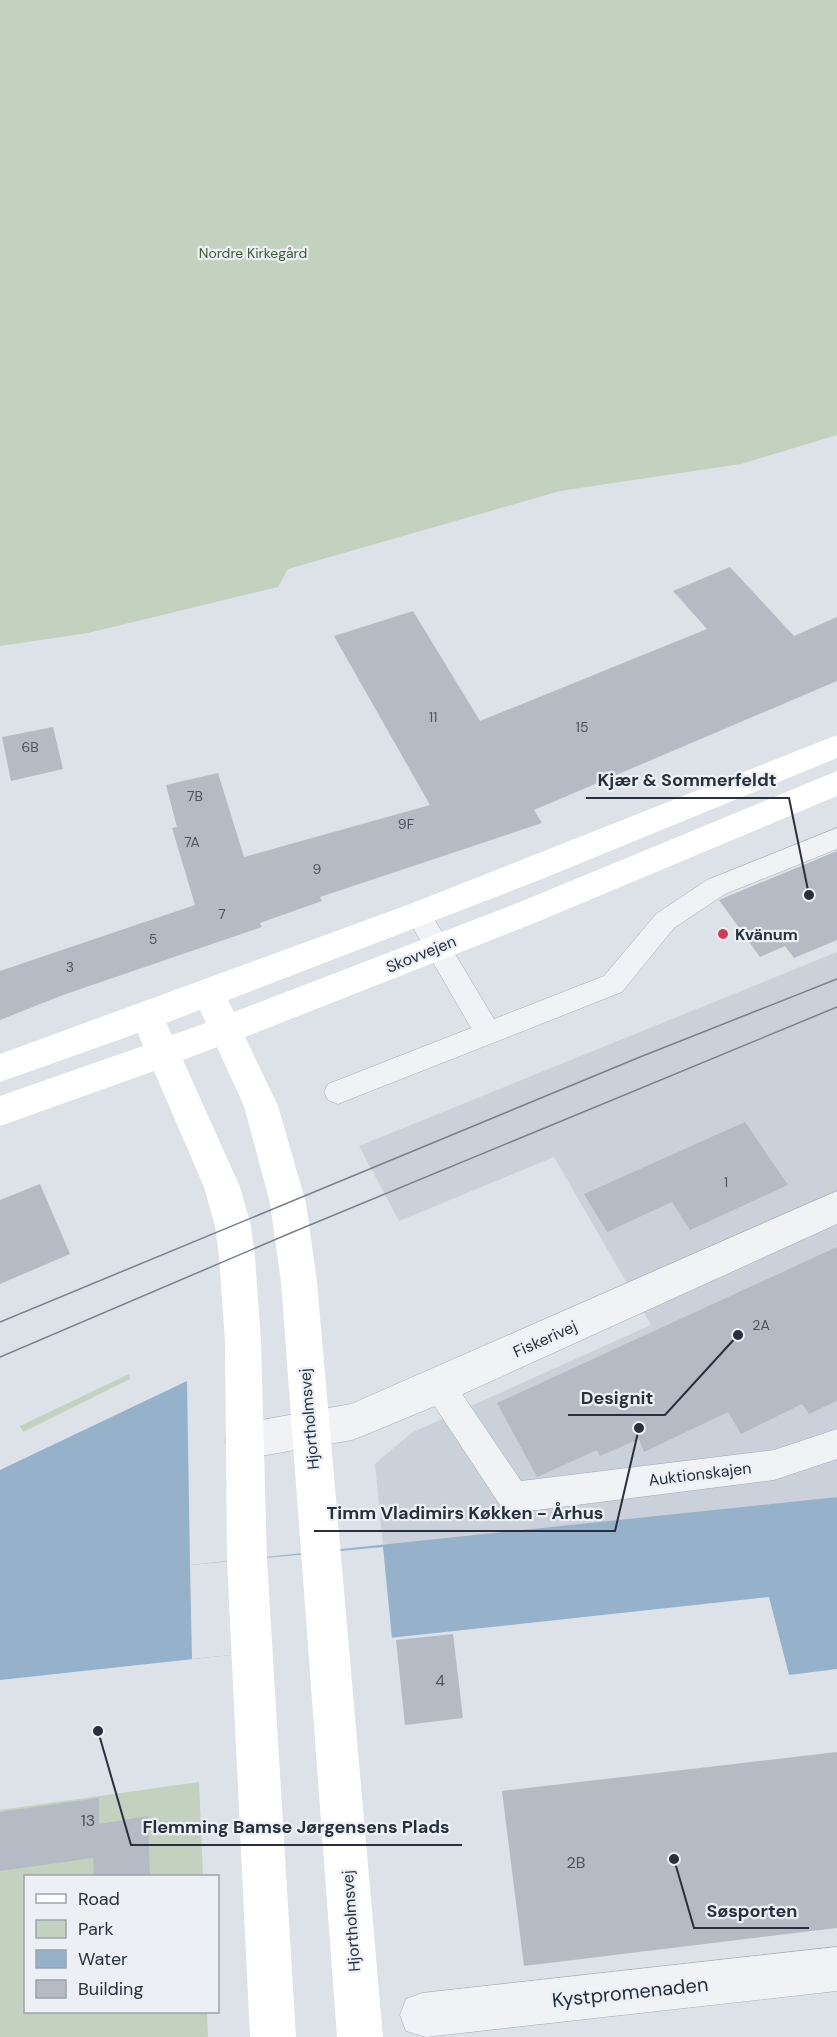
<svg xmlns="http://www.w3.org/2000/svg" width="837" height="2037" font-family="'DM Sans',sans-serif">
  <style>
    .built { fill: #cbd1da }
    .green { fill: #c3d2be }
    .water { fill: #96b1ca }
    .pier { fill: #dde2e8 }
    .building { fill: #b4bbc5 }
    .lines { fill: none; stroke-linecap: round; stroke-linejoin: round }
    .lane-casing { stroke: #a2a9b2; stroke-width: 1 }
    .street-casing { stroke: #a2a9b2; stroke-width: 1 }
    .lane { fill: #f0f2f6; fill-rule: evenodd }
    .street { fill: #f0f2f6; fill-rule: evenodd }
    .secondary { fill: #fff; fill-rule: evenodd }
    .tram { stroke: #768192; stroke-width: 1.5 }
    .poi-dot { fill: #d43a56; stroke: #ecf0f5; stroke-width: 2 }
    .labels { text-anchor: middle; dominant-baseline: central; stroke-width: 4.5; stroke-linejoin: round; paint-order: stroke }
    .far-park-label { font-size: 14px; fill: #3b5b32; stroke: #ecf0f5 }
    .number-label { font-size: 14px; fill: #4a5360 }
    .poi-label { font-size: 16px; font-weight: bold; fill: #26303f; stroke: #ecf0f5; text-anchor: start }
    .street-label { font-size: 16px; fill: #26303f; stroke: #ecf0f5 }
    .near-number-label { font-size: 16px; fill: #4a5360 }
    .near-street-label { font-size: 20px; fill: #26303f; stroke: #ecf0f5 }
    .leader { fill: none; stroke: #26303f; stroke-width: 2 }
    .callout-dot { fill: #26303f; stroke: #ecf0f5; stroke-width: 2 }
    .callout-label { font-size: 18px; text-anchor: middle; font-weight: bold; fill: #26303f; stroke: #ecf0f5; stroke-width: 4.5; stroke-linejoin: round; paint-order: stroke }
  </style>
  <rect width="100%" height="100%" fill="#dde2e8"/>
  <path class="built" d="M837 952V1497L383 1547 375 1464 411 1433 651 1325 554 1157 399 1221 359 1146Z"/>
  <path class="green" d="M0 0H837V435L741 464 560 491 288 569 278 587 88 633 0 646Z
    M129 1374 130 1379 23 1432 20 1426Z
    M199 1782 203 1876H26V2012H207L208 2037H0V1810Z"/>
  <path class="water" d="M187 1381 190 1565 837 1497V1669L789 1675 769 1597 0 1680V1470Z"/>
  <path class="pier" d="M383 1547 392 1639 192 1659 190 1565Z"/>
  <path class="building" d="M730 567 794 636 837 617V681L534 810 542 823 320 897 322 901 260 923 262 927 63 995 0 1020V971L195 905 172 828 177 827 166 785 218 773 244 857 430 805 334 636 413 611 480 721 707 629 673 591Z
    M53 727 63 769 11 781 2 737Z
    M837 851V940L794 958 785 946 760 957 719 900Z
    M745 1122 788 1185 690 1230 672 1202 607 1232 584 1194Z
    M40 1184 70 1254 0 1284V1200Z
    M837 1247V1401L809 1414 802 1404 741 1434 728 1412 644 1452 639 1439 600 1456 597 1450 537 1477 497 1403Z
    M453 1634 463 1718 405 1725 396 1640Z
    M837 1752V1928L524 1966 502 1791Z
    M99 1798V1824L148 1816 150 1876H94L93 1858 0 1871V1812Z"/>
  <g class="lines">
    <g class="lane-casing">
      <path id="lane" d="M837 828V849L725 894 674 928 622 992 348 1100 338 1104 328 1100 324 1092 328 1084 471 1028 405 914 409 907 418 904 427 907 494 1019 604 976 656 914 707 880Z
        M439 1371 450 1376 521 1481 774 1450 837 1429V1459L774 1480 513 1513 502 1508 428 1396 424 1386 428 1376Z"/>
    </g>
    <g class="street-casing">
      <path id="street" d="M837 1191V1224L452 1399 365 1435 352 1440 244 1459 231 1454 225 1441 231 1428 244 1423 351 1404Z
        M837 1947V1991L426 2037 406 2031 400 2015 406 1999 422 1993Z"/>
    </g>
    <use href="#lane" class="lane"/>
    <use href="#street" class="street"/>
    <path class="secondary" d="M837 735V758L537 881 228 1000 234 1012 515 904 837 771V796L537 922 245 1037 278 1106 306 1203 317 1282 383 2037H337L281 1282 270 1203 244 1106 217 1047 183 1060 240 1187 251 1226 255 1257 261 1341 267 1560 296 2037H250L227 1560 225 1341 219 1257 215 1226 204 1187 154 1071 0 1126V1096L143 1046 138 1033 0 1082V1054L410 904ZM200 1010 206 1023 172 1035 166 1023Z"/>
    <path class="tram" d="M0 1322 640 1057 837 979
      M0 1357 293 1232 837 1007"/>
  </g>
  <circle class="poi-dot" cx="723" cy="934" r="6"/>
  <g class="labels">
    <g class="far-park-label">
      <text x="253" y="253">Nordre Kirkegård</text>
    </g>
    <g class="number-label">
      <text x="433" y="717">11</text>
      <text x="582" y="727">15</text>
      <text x="30" y="747">6B</text>
      <text x="195" y="796">7B</text>
      <text x="406" y="824">9F</text>
      <text x="192" y="842">7A</text>
      <text x="317" y="869">9</text>
      <text x="222" y="914">7</text>
      <text x="153" y="939">5</text>
      <text x="70" y="967">3</text>
      <text x="726" y="1182">1</text>
      <text x="761" y="1325">2A</text>
    </g>
    <g class="poi-label">
      <text x="735" y="934">Kvänum</text>
    </g>
    <g class="street-label">
      <text transform="translate(421 954) rotate(-22)">Skovvejen</text>
      <text transform="translate(545 1339) rotate(-24)">Fiskerivej</text>
      <text transform="translate(309 1419) rotate(-95)">Hjortholmsvej</text>
      <text transform="translate(700 1474) rotate(-7)">Auktionskajen</text>
      <text transform="translate(351 1921) rotate(-94)">Hjortholmsvej</text>
    </g>
    <g class="near-number-label">
      <text x="440" y="1680">4</text>
      <text x="88" y="1820">13</text>
      <text x="576" y="1862">2B</text>
    </g>
    <g class="near-street-label">
      <text transform="translate(630 1992) rotate(-6)">Kystpromenaden</text>
    </g>
  </g>
  <path class="leader" d="M809 895L789 798H586M738 1335L665 1415H568M639 1428L615 1531H314M98 1731L131 1845H462M674 1859L694 1928H809"/>
  <g class="callout-dot">
    <circle cx="809" cy="895" r="6"/>
    <circle cx="738" cy="1335" r="6"/>
    <circle cx="639" cy="1428" r="6"/>
    <circle cx="98" cy="1731" r="6"/>
    <circle cx="674" cy="1859" r="6"/>
  </g>
  <g class="callout-label">
    <text x="687" y="786">Kjær &amp; Sommerfeldt</text>
    <text x="617" y="1404">Designit</text>
    <text x="465" y="1519">Timm Vladimirs Køkken - Århus</text>
    <text x="296" y="1833">Flemming Bamse Jørgensens Plads</text>
    <text x="752" y="1917">Søsporten</text>
  </g>
  <rect x="24" y="1875" width="195" height="138" fill="#ecf0f5" stroke="#9da3ac" stroke-width="1.5"/>
  <rect x="36" y="1894" width="30" height="9" fill="#ffffff" stroke="#9da3ac" stroke-width="1.5"/>
  <text x="78" y="1905" font-size="18" fill="#26303f">Road</text>
  <rect x="36" y="1920" width="30" height="18" fill="#c3d2be" stroke="#9da3ac" stroke-width="1.5"/>
  <text x="78" y="1935" font-size="18" fill="#26303f">Park</text>
  <rect x="36" y="1950" width="30" height="18" fill="#96b1ca" stroke="#9da3ac" stroke-width="1.5"/>
  <text x="78" y="1965" font-size="18" fill="#26303f">Water</text>
  <rect x="36" y="1980" width="30" height="18" fill="#b4bbc5" stroke="#9da3ac" stroke-width="1.5"/>
  <text x="78" y="1995" font-size="18" fill="#26303f">Building</text>
</svg>
